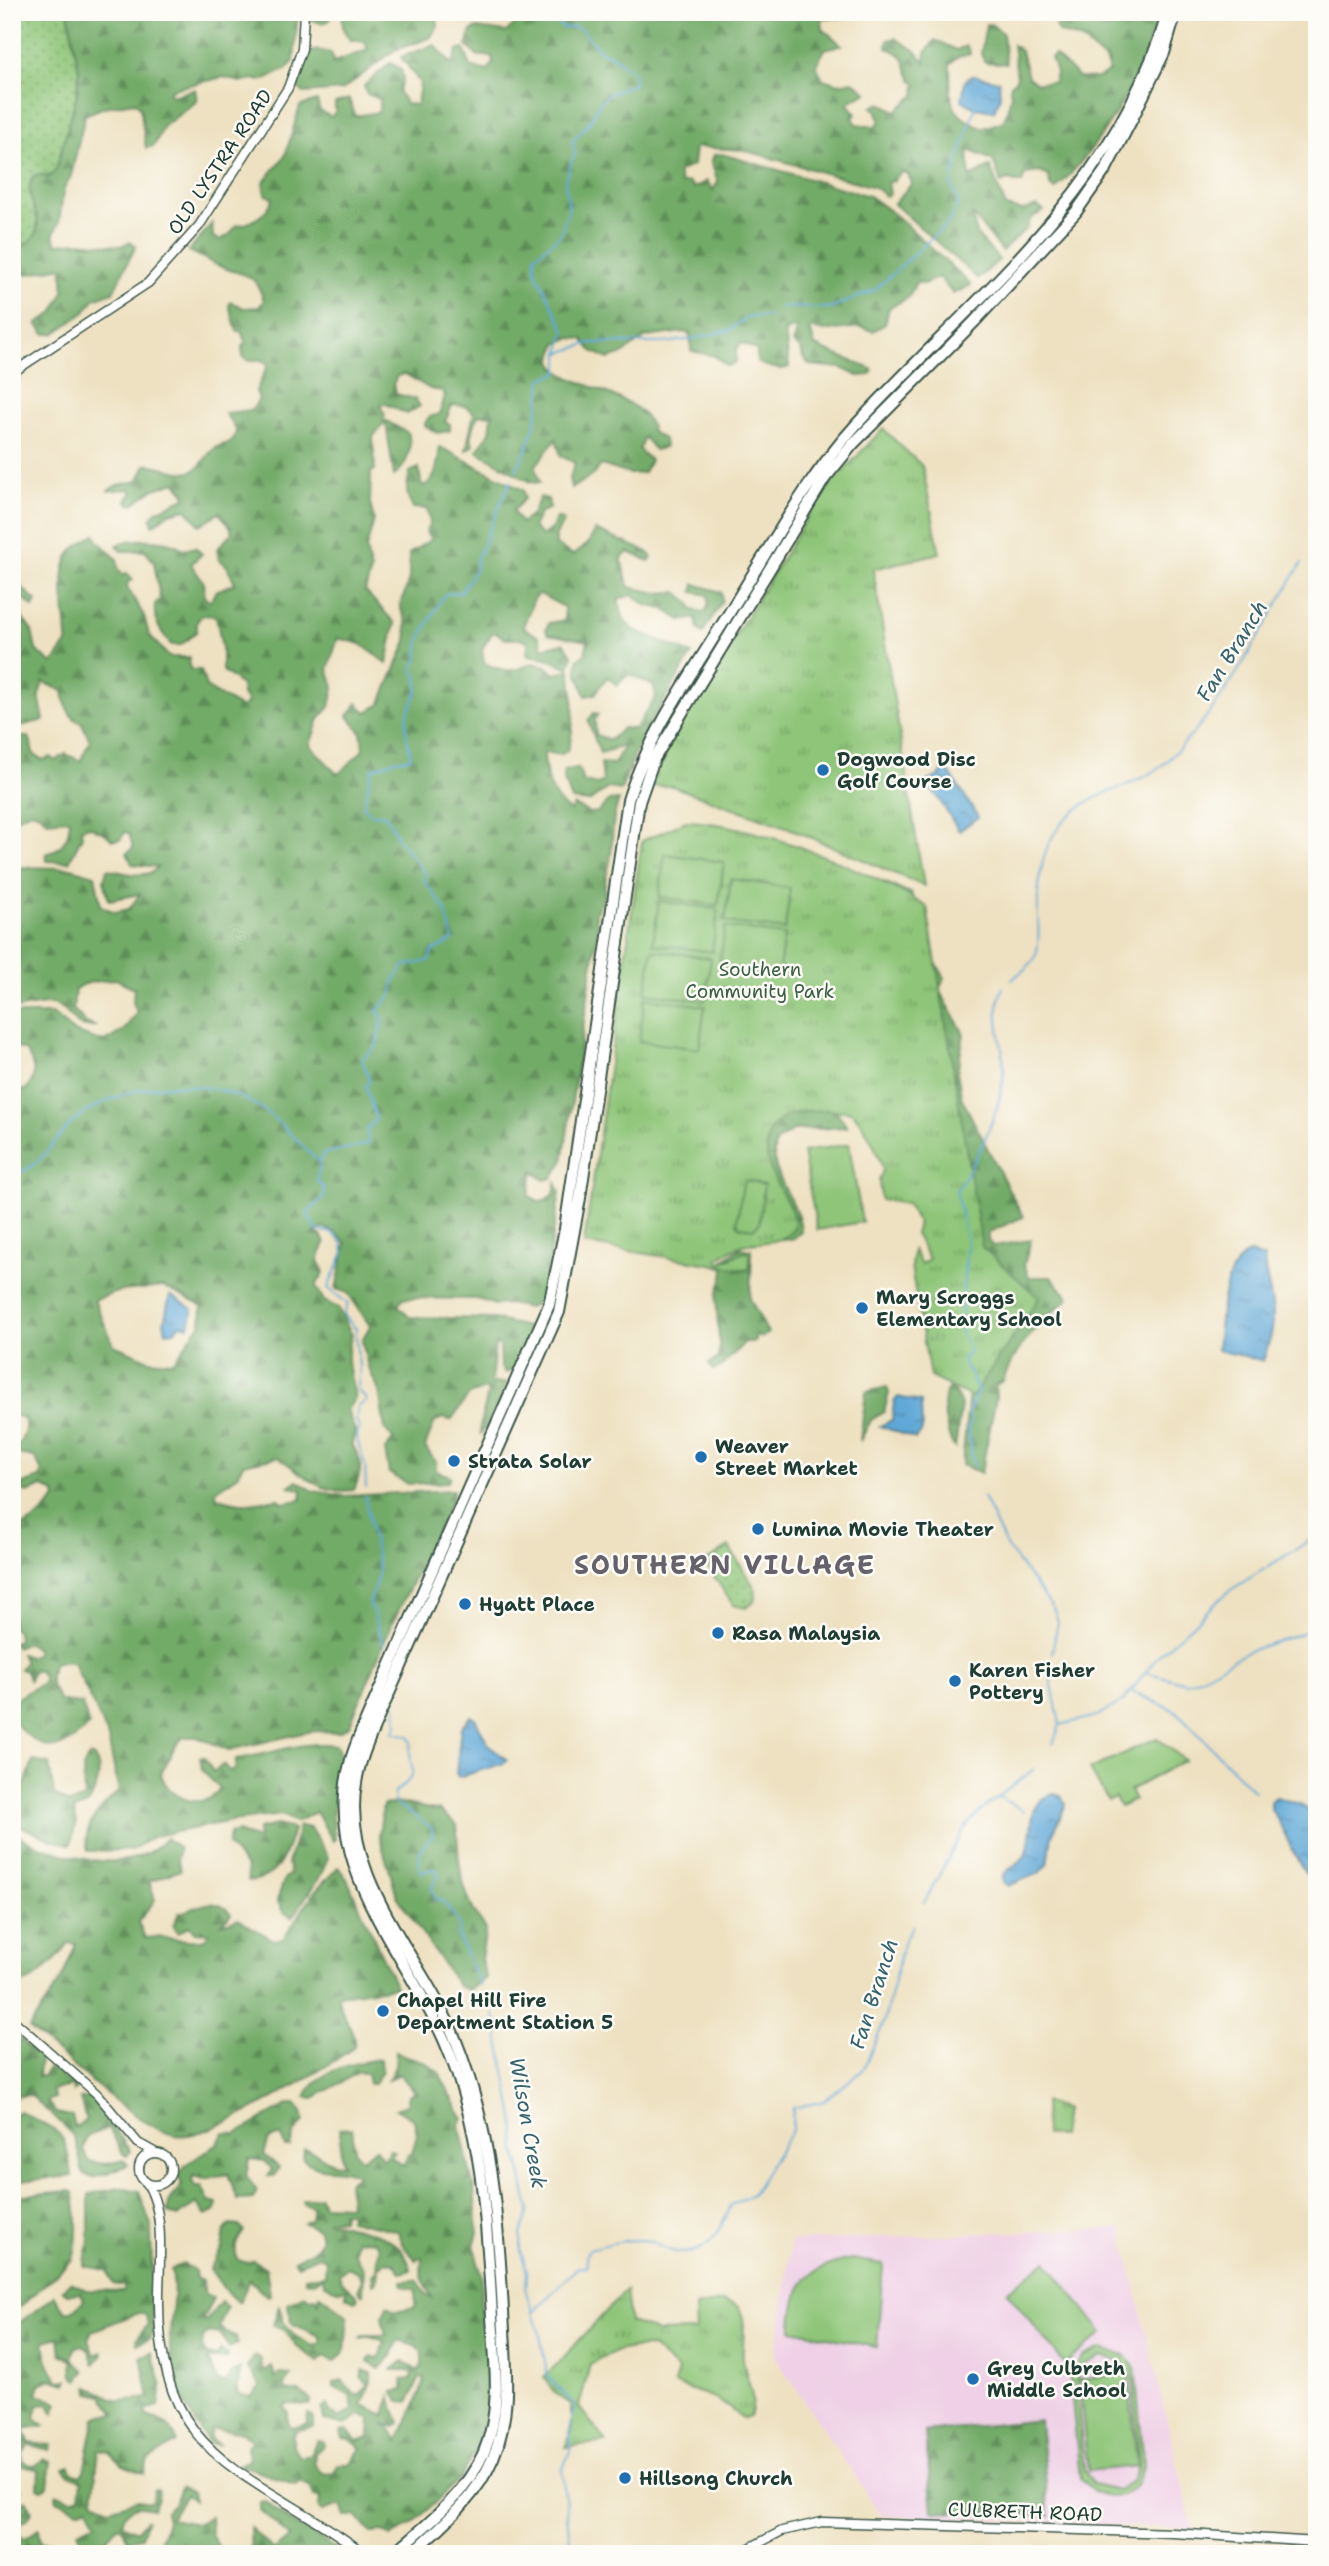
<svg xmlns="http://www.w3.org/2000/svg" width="1329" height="2566" font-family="'Shantell Sans',sans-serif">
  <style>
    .built { fill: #efd0e6 }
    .grass { fill: url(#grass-dots); stroke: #568156; stroke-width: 2 }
    .forest { fill: url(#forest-firs); stroke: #48744e; stroke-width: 2; fill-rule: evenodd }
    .park { fill: url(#park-tufts); stroke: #568156; stroke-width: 2 }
    .pitch { fill: #8ec578; stroke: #568156; stroke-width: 2; fill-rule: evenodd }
    .water { fill: url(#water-ripples); stroke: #407286; stroke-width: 2 }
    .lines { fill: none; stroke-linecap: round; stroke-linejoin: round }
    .stream { stroke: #60a8d7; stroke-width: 2 }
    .secondary-casing { stroke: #3e5649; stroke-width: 11 }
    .highway-casing { stroke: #3e5649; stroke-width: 14 }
    .secondary { stroke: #fff; stroke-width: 8 }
    .highway { stroke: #fff; stroke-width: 10 }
    .poi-dot { fill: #1f6fb2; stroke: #fdfcf7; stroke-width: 2.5 }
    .labels { text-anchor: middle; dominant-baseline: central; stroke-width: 5; stroke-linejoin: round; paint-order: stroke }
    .street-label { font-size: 19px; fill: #1f3d34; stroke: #fdfcf7 }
    .poi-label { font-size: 19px; font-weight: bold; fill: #1f3d34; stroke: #fdfcf7; text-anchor: start }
    .park-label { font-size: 19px; fill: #3b5f45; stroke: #fdfcf7 }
    .water-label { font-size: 21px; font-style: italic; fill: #36626d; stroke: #fdfcf7 }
    .district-label { font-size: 26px; font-weight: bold; letter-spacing: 2px; fill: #65626c; stroke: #fdfcf7 }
  </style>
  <defs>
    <pattern id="grass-dots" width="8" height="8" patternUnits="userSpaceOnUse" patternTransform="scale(1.75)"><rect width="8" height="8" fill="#8ec578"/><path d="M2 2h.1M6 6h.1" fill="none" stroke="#73a163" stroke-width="1.8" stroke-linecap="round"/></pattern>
    <pattern id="forest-firs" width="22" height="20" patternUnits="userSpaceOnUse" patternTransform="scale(1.75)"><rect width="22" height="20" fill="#72aa68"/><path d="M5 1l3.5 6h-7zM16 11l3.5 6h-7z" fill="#5d8c56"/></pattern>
    <pattern id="park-tufts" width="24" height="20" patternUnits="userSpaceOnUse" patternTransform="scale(1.75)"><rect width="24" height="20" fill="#8ec578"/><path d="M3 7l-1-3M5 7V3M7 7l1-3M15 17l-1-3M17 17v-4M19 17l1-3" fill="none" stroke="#73a163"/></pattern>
    <pattern id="water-ripples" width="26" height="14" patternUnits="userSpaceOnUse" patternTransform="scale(1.75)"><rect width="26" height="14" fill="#60a8d7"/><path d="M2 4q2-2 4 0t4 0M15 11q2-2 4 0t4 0" fill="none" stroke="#4f8aaf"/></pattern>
  </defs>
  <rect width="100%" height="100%" fill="#fdfcf7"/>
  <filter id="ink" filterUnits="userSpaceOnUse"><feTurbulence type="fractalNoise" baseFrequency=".0143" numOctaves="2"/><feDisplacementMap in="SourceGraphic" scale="14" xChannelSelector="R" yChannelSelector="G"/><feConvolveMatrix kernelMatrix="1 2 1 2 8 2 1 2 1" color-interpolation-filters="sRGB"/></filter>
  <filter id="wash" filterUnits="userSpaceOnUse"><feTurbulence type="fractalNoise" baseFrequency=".00686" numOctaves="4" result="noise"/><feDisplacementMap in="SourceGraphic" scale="28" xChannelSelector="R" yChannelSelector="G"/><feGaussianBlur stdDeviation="1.57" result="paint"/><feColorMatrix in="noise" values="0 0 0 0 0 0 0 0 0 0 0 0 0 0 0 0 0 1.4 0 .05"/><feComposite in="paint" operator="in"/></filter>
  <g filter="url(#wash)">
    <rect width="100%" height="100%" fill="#eee1c1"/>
    <path class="built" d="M1121 2228 1193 2529 881 2515 776 2359 791 2241Z"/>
    <path class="grass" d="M12 12H68L79 71 76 97 56 170 51 176 37 174 31 178C33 195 45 235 29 245 24 247 17 248 12 250Z
      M729 1547 756 1590 754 1602 746 1608 733 1605 705 1562Z"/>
    <path class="forest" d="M68 12H298L294 61 286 70 260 81 253 79 240 82 224 77 172 89 169 93 172 96 195 89 197 101 164 126 154 146 146 148 140 107 135 102 104 107 85 115 71 176 64 188 59 222 53 236 57 244 77 242 120 246 131 242 136 246 113 292 94 299 85 312 54 334H45L37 324 53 313 64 292 62 267 12 277V250C69 231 10 196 37 174L49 177 56 170 77 95 79 71Z
      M310 12H436L438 26 430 38 395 50 342 90 304 93 296 86 310 52 318 50 331 53 334 62 368 50 365 42 350 40 343 29 342 14H333L329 21 321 23 309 19Z
      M518 12H525L529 18 534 17V12H854L845 18H822L823 29 842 45 825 49 816 66 823 79 839 84 853 81 867 92 847 103 856 114 853 118 857 124 875 127 880 121 877 111 872 107 881 103 896 111 915 95 916 84C901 70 913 56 887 48L888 40 895 38 915 50 925 62 926 52 935 40 957 50 966 46 969 50 970 54 957 57 950 64C951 98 946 116 984 128L1004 121 1011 97 1010 86 1017 78 1013 45 1021 51 1028 77 1037 83 1054 82 1056 72 1051 58 1055 55 1079 78H1099L1109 71 1105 60 1082 40 1058 32 1055 25 1077 27 1082 23 1081 12H1085L1088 22 1117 25 1125 30 1145 16H1152L1155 23C1138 85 1101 145 1055 190L1050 186 1049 176 1040 172 1025 174 1022 183 1007 180 1001 183 993 160 968 150 970 177 990 167 1006 207 1023 211 1037 206 1044 211 1031 218 1027 228 1002 251 972 214 977 235 999 260 978 279 894 204 912 183 908 174 901 172 893 181 888 182 890 194 886 196 874 187 743 150 695 147 693 165 678 172 681 184 689 182 694 188 707 181 713 190 718 182 711 161 714 155 722 154 869 196 898 217 971 285 953 294 939 277 924 284 916 282 909 297 889 308 885 324 873 331 861 327 825 331 810 328 815 346 869 368 873 370 870 375 858 376 841 368 810 365 803 358 801 349 793 343 796 327 785 331 789 367C780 371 765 367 757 362V350L741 343 736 350V363L727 366 715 356 691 351 690 334 684 332 646 337 621 355 608 359 592 351 583 339 570 338 557 344C556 348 552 355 552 359 552 386 648 391 652 432L664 439 665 447 655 450 644 437 639 450 650 460 644 473 630 474 601 465 593 475 572 488 569 480 575 463 561 456 556 439 535 467 540 483 530 482 477 451 490 432 492 415H478L471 436 473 445 466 450 474 413 465 406 452 405 445 422 450 424V431L437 433 424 425 429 417 440 414 445 395 442 391 430 389 405 374 397 376 393 384 396 394 415 399 420 406 407 414 384 403 380 405 385 415 383 419 408 433C413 449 407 466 394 476L386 424 384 423 373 437 375 470 371 472 370 503 374 520 366 549 371 571 365 591 395 623 387 664 361 644 338 638 328 669 334 687 330 707 319 719 310 745 336 773H340L362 751 363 746 361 732 348 716 357 703 366 712 380 705 407 641 406 621 400 607 409 579V554L431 539 426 532 430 522 427 509 413 508C405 494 406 487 410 472L419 468 421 483 424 486C438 480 437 461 440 447L523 490 525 498 513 511 521 523 533 513 540 497 548 499 550 508 540 513 533 527 542 536 552 528 556 518H560L564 521 556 535V545L573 555 588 544 595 530 648 552 652 558 649 561 628 552 621 559 629 587 658 593 677 592 690 603 693 610 704 612 708 607V595L693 592 695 584 721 592 722 601 703 633 698 629 696 618 682 621 664 609 646 605 633 595 618 599 624 620 632 629 692 654 639 743 621 790 608 788 589 802 572 800 563 778 565 770 578 768 584 782 598 785 603 781 601 763 614 764 624 746 600 753 588 721 594 713 598 714 595 720 596 735 610 740 623 728 635 729 656 697 654 686 629 674 617 685 607 677 595 694 586 696 577 672 578 659 585 654 588 641 548 634 546 630 549 623 565 620 564 607 540 594 535 596 523 627 539 637 543 648 564 643 573 656 569 668 546 658 527 655 528 642 524 639H505L497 633H492L482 649 484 663C502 672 514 673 532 663L546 666 555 674 570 670C574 696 576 723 568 750L560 755 544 752C544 774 551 799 570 811L574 805 589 813 598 812 609 801 619 800C610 821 614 841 610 862 607 875 603 883 605 896 597 909 593 912 598 928L563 1162 552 1178 544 1180 533 1171 529 1196 541 1202 554 1195 556 1183 560 1192 542 1301 528 1308 510 1304 495 1305 477 1299 403 1298 398 1305 409 1317 494 1319 531 1328 513 1371 505 1373 501 1367 500 1345 495 1344 491 1383H507L490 1421 481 1434 480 1427 488 1393 485 1389 469 1395 451 1420 443 1418 435 1421 425 1447 436 1462V1471L450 1476 448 1482 408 1484 389 1473 385 1450 393 1439 385 1429 379 1391 368 1367 362 1340 370 1326 348 1293 336 1289 346 1243 336 1233 324 1228 315 1234 321 1235 325 1243 318 1260 324 1272 316 1286 324 1301 338 1308 352 1335C343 1360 351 1373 355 1398L347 1410 355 1431 352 1444C363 1463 362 1471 354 1490 318 1495 304 1474 278 1457L243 1464 237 1476 215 1491 217 1497C247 1508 251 1501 280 1499L282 1503 301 1500 302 1490 289 1486 297 1481 314 1491 344 1496 453 1490V1497L392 1624 349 1726 339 1732 312 1731 229 1750 197 1737H184C172 1746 169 1760 161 1773 166 1798 204 1813 220 1789L202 1770 200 1757H204L213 1772 224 1764 230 1771 235 1769 236 1759C270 1755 301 1740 337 1745 346 1771 327 1809 335 1839L333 1841 316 1812 295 1822 282 1815 231 1821 155 1836 131 1850 88 1851C80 1828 103 1805 119 1791L107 1734 73 1662H55C45 1678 51 1687 60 1701L82 1704 89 1725C81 1733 69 1744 58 1747 42 1750 19 1731 13 1718 11 1713 12 1706 12 1701L44 1682 41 1672 34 1670 29 1680 26 1671 20 1669 25 1662 21 1654 29 1657 36 1653V1649L28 1643 17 1647 13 1642 18 1640 17 1632 12 1627V1522L21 1526C35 1523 46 1509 56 1499L55 1493 42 1486 28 1493 12 1488 40 1478 42 1472 35 1457 12 1453C20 1442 28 1435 24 1418L12 1415V1090H25C39 1078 34 1063 25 1050L12 1047V1014H52L74 1032 104 1042 124 1030 137 1012 133 1003 134 988 116 979C102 982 88 980 75 989L73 1009 86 1023 95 1026C73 1033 71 1007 52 1004 40 1003 25 1008 12 1009V867L71 868 95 875 101 906 115 912 129 909 140 894 109 900 104 880 107 869C123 872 146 881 158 867L132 864 127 853 133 848 129 833 125 832 120 840H112L106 834 89 826 81 829 82 836 69 862 47 861 46 854C62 850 71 836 69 819L47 821 40 814 31 811 12 820 15 737H29C35 747 26 753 44 760L51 757 55 761 66 754 80 761 90 741 82 723C68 718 65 704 63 691L43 682 39 695 44 720 12 728V578L36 601 33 607 25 599 15 598 23 619 32 631 36 650 52 664 67 643C68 616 54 572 73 550 79 543 88 540 95 534L98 541 117 559 118 568 123 575 127 573 133 580 128 582 127 587 144 616 149 635 169 657H190L189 666 192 670H201L206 687 241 708 248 702 242 695 241 685 222 670V648L216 616 202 615 197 622V631L181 645H171C161 632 153 621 155 604L160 599 154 562 145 551H121L117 545C131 537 172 538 183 550L195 547 202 554 191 564 204 583V596L210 601 216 591 235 583 227 566 219 559 217 549 232 533 230 526 219 513 200 525 186 509 169 513 153 525 151 518 156 511 185 498V493L175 482 152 490 132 505 127 501 132 493 130 489 107 491 117 485 138 481 146 465C160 463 174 475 190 472 204 468 206 451 219 446 230 442 235 444 236 429L225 413 252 410 259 399 256 391 268 365 262 360 249 361 243 357 242 346 246 343 241 331H237L229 305 231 302 244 308 259 307 264 301C255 272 247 277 224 268 212 264 201 256 189 251L212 223 213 237 220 240 229 235 237 225C253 224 267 214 273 198L266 195 263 183 285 156 300 106 317 101 320 111 331 117 335 112V103L349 99 355 116 379 112 380 99 367 94 364 86 390 63 401 69 403 79 398 91 406 104 417 105 420 83 401 57 435 45 452 65 457 51 464 49 471 67 488 71 493 62 492 57 476 55 467 46 471 31 477 28 506 32 517 22ZM164 1287 202 1306 201 1325C188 1336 184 1352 172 1362L149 1360 114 1345 94 1300 120 1291Z
      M986 24H991L1003 34 1006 64 985 62 981 54Z
      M839 864 911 893 934 959 945 978 939 989 964 1034 957 1072 962 1099 1023 1217 989 1232 988 1240 994 1246 1031 1240 1024 1265 1029 1277H1051L1069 1298C1042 1321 1015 1346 1003 1381L995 1385 996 1398 981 1473 962 1465 969 1392 943 1185 834 872Z
      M830 1101 847 1127 793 1130 776 1142C765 1172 800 1201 801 1231L793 1239H772L744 1142 783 1112Z
      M740 1248 750 1250 752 1255 750 1299 768 1333 761 1338 755 1334V1342H745L721 1367 713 1370 709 1364 718 1358C722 1342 715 1315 717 1296 719 1285 724 1279 724 1268L716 1265Z
      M951 1385 961 1405 955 1448C946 1438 938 1394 951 1385Z
      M887 1387 889 1393 884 1412 871 1420 860 1441 866 1392Z
      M89 1756H93C105 1771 96 1790 87 1805L74 1810 76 1823 71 1844 54 1841 12 1822V1805L20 1799 33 1761 49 1764 54 1795 70 1804 84 1798 83 1768Z
      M400 1803 440 1811 457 1825C457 1861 462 1901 486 1929L481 1959 486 1978 468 1990 458 1986 397 1896 379 1835 383 1805Z
      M277 1825 293 1829C286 1854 279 1879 248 1881L247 1868 228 1845 230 1834 237 1832 258 1839V1829Z
      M299 1826 310 1828 328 1857 321 1875 292 1917 283 1912 277 1900 285 1878 290 1874 288 1863Z
      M12 1833C53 1855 130 1881 166 1838L179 1848 177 1859 181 1870 149 1881 155 1900 138 1922 145 1938C166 1934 184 1944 205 1939L209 1933 196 1932 189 1926 178 1933 173 1925 179 1913C198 1908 216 1894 231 1914L222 1924 238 1919 274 1940 283 1939 313 1894 338 1867 347 1879 396 1987 338 1995C338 2013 357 2029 354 2047 325 2069 208 2143 174 2135 137 2127 61 2054 29 2028L61 1980 76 1944 68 1943C63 1954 36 1981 24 1983L12 1976Z
      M12 2038 20 2039 29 2049 32 2048 33 2053 41 2052 38 2076H43L50 2067 52 2070 62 2072V2078L79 2086 73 2092 72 2086 52 2090 55 2098 47 2101 56 2113 72 2116 75 2127 86 2120 80 2099 93 2097 130 2151 127 2156 123 2154 109 2128 87 2136 83 2150 88 2161 106 2164 124 2160 128 2165 93 2178 83 2174C80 2162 79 2146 72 2135 61 2118 43 2112 32 2095L18 2096 12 2101Z
      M396 2052 426 2063 439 2073 463 2119 459 2124 474 2189 478 2232 474 2247 482 2276 480 2306 485 2329 488 2413 481 2442 459 2479 412 2525 392 2536 384 2532 371 2533 357 2516 345 2517 341 2505 323 2511 319 2508 320 2498 314 2497 310 2486 299 2482 295 2485C274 2479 259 2469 238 2465L249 2460 246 2448 252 2441 242 2432 211 2429 209 2438 220 2445 209 2443C186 2412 167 2374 170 2334 171 2315 177 2289 171 2270L183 2263 195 2272 196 2279 202 2280 205 2293 213 2298 203 2318 205 2322 221 2302 227 2307 219 2328 236 2337 237 2344 229 2348 220 2334 208 2332 203 2337 202 2348 207 2355 217 2356 220 2350 228 2355 227 2359H207L218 2381 226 2383 233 2372 240 2369 237 2394 251 2397 261 2386 247 2367 255 2356 260 2358 264 2371 272 2366 275 2378 280 2373 291 2376 285 2385V2390L299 2392 311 2400 310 2405 288 2404 284 2408 288 2412V2425L292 2428 307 2424 308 2414 313 2417V2427L298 2430 293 2434V2446L300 2457 309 2455 318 2440 322 2441 324 2445 315 2453 314 2463C319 2471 323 2476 334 2473L338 2464H350L361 2448 350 2439 343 2438 341 2431 347 2430 357 2441 369 2438 370 2418 360 2415 345 2425 324 2420 322 2408 328 2404 330 2412 339 2418 353 2410 350 2396 334 2387 333 2383 342 2380 355 2395H360L369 2384 361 2378 363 2370 371 2373C372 2391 366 2392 362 2405L385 2415 390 2397 400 2423 395 2427 382 2423 390 2428 398 2441C407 2420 420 2400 424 2378H420L408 2402 399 2401 393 2392 404 2390 402 2380 411 2379 412 2373 407 2370H392L403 2361 418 2371 422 2365V2352L415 2345 398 2340 392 2356 379 2369 368 2360 372 2356 379 2359 384 2341 371 2336 360 2338 364 2335H386L382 2318 387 2306 396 2311 415 2307 416 2290 403 2286 402 2281 417 2280 427 2296 432 2298 421 2275 422 2257 416 2260 402 2244 398 2231 349 2220 350 2212H343L342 2219 327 2221C358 2230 402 2230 411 2270L401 2273 394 2263 386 2261 378 2268 377 2281 373 2284 372 2275 377 2269 379 2247 374 2241 356 2239 354 2254 364 2269 363 2295 358 2290 362 2279 358 2272 348 2267 339 2274C341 2286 353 2288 358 2298L355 2301 346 2297V2289L337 2290 325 2285 322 2277 314 2282 305 2281V2277L325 2275 326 2259 319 2256 298 2265 294 2260 315 2249 321 2240 319 2230 304 2223 311 2219 313 2207 303 2204 302 2200 320 2197 323 2205 350 2206 348 2182 358 2176C342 2164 320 2175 303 2159L304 2149C319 2151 326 2165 343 2164 337 2152 344 2141 339 2129L352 2128C355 2138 349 2151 362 2159L375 2148 383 2159 390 2150 395 2152 391 2157 404 2166 408 2155 412 2154 417 2134 414 2120 396 2109 407 2105 409 2095 414 2092 400 2074 388 2080 395 2066Z
      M381 2059 382 2071 374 2084H369L367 2074 359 2072 314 2098 305 2097C315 2071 355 2062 381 2059Z
      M289 2104H295L302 2112 304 2121 294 2133 290 2147H285L281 2135 269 2139 264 2155 279 2167 274 2176H268L272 2169 265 2161 249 2159 246 2175 257 2191 253 2199 238 2200 228 2174 204 2179 193 2176 192 2181 195 2186H202L209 2202 217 2204 216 2211 206 2215 196 2203 178 2217 167 2212 170 2199 182 2185 178 2176 186 2165 218 2144 223 2133 236 2134Z
      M20 2111C62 2136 64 2125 72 2176L20 2181 12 2179V2115Z
      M120 2188 139 2191 151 2226 153 2331 150 2338 137 2344V2338L148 2325 146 2315 138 2313 92 2331 88 2339 94 2355 102 2352 103 2355 94 2364 88 2348 82 2345 75 2348 72 2358 85 2371 78 2380 73 2376 72 2359 61 2354 59 2337 45 2341C43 2355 52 2370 59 2381L68 2380 67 2384 50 2379 40 2384 37 2394 58 2403 54 2413 48 2404 38 2405 35 2418 45 2426 26 2428 24 2431 30 2443 52 2445 50 2450 29 2445 22 2454 23 2462 35 2466 44 2459 51 2461 48 2486 42 2490 38 2488 39 2470 24 2466 18 2468 15 2481 21 2489 12 2486V2328L55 2296 65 2312 72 2311 84 2300 81 2293 67 2294 62 2290 71 2282 86 2290 124 2291V2286L113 2284 107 2270 84 2266 89 2243V2194Z
      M68 2191 73 2192C78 2214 79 2237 73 2259L12 2314V2196Z
      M230 2225 239 2226 244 2231C238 2240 232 2246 238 2260L247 2263 253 2260 266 2268 270 2295 267 2296 250 2280 239 2302 227 2293 210 2269 222 2248 225 2230Z
      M305 2295 308 2298 316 2297 318 2302 320 2295 348 2316 345 2351 335 2362 325 2356 318 2362 296 2346 284 2329 273 2325 279 2306 284 2322 295 2336 313 2346 320 2344V2336L293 2324 287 2303Z
      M152 2352 162 2386 159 2406 148 2409 145 2415C160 2420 174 2425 177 2442L148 2460 144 2474 123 2465 110 2452 99 2450 93 2499 109 2509 137 2500 152 2502 154 2489 158 2490V2499L153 2509C138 2503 126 2505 122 2524L136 2531 147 2519 141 2537 128 2540 123 2529 118 2526 102 2544 104 2551 113 2554H12V2508L26 2500 32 2510 30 2516 13 2529 24 2539 39 2529 41 2542 55 2543 68 2553 83 2541 78 2531 96 2523 88 2506 78 2510 57 2500 56 2496 57 2493 72 2500 80 2497 82 2480 69 2475 64 2468 70 2466 72 2472 80 2475 84 2471 95 2418 115 2413 102 2396 90 2393 89 2387 119 2401 149 2398 141 2357Z
      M1040 2420 1049 2516 933 2511 925 2432Z
      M181 2487 192 2493 194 2500 185 2495 170 2519 197 2524 210 2516 211 2534 223 2554H164L159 2544 167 2521 165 2512 175 2503Z
      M265 2501 284 2517 345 2554H251L250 2527 273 2551 290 2537 260 2510V2502Z"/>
    <path class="park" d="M883 429 922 466 940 553 873 569 924 886 789 828 672 786H650L671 741 822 493Z
      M686 821C756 823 868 870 927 907L982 1247 1039 1298 972 1397 930 1377 911 1267 913 1250 921 1264 929 1259 915 1234 918 1223 907 1204 881 1200 879 1180 883 1170C878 1151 866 1127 852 1112 811 1107 754 1107 769 1165 775 1187 792 1202 795 1225 784 1247 762 1240 743 1245 733 1248 726 1253 717 1259L720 1263 751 1249 749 1270 584 1244 642 841Z
      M1044 2102 1065 2109 1061 2136 1045 2135Z
      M626 2290 630 2322 658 2332 696 2331 695 2307 724 2301 737 2306C749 2319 741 2342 743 2359 745 2380 758 2396 750 2417L744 2419 715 2398 674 2384 678 2370 652 2347C628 2347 611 2351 590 2364L579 2407 606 2442 565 2447 571 2434V2404L555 2393 544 2378Z"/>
    <path class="pitch" d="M665 854 724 862 718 905 659 897Z
      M731 879 790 888 785 930 725 922Z
      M659 901 718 909 712 952 653 944Z
      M725 927 784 935 778 977 719 969Z
      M652 950 711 958 705 1001 646 993Z
      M645 998 705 1006 699 1049 639 1041Z
      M849 1144 862 1222 817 1230 803 1152Z
      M748 1180 764 1185 759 1224 753 1229 740 1227 737 1222 743 1183Z
      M1157 1738 1185 1760 1130 1790 1135 1800 1120 1807 1115 1798 1108 1801 1090 1769Z
      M852 2259 883 2264 877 2347 792 2330C793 2284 807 2268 852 2259Z
      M1046 2261 1103 2333 1065 2364 1007 2292Z
      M1099 2349 1125 2355 1135 2368 1144 2466 1135 2487 1122 2495 1109 2496 1094 2492 1080 2478 1069 2370H1073L1084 2356ZM1101 2356 1121 2361 1132 2378 1139 2464 1132 2481 1117 2490 1093 2484 1084 2470 1076 2381 1085 2364Z
      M1128 2374 1137 2466 1088 2471 1079 2379Z"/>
    <path class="water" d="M973 75 999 81 1000 97 994 111 975 108 962 100 965 81Z
      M946 767 978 817 959 831 937 796 924 783 939 776Z
      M1250 1253 1264 1258C1265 1277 1272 1295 1273 1313 1274 1330 1268 1347 1263 1361L1217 1350C1220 1321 1221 1265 1250 1253Z
      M170 1295 193 1309 189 1326 180 1324 174 1331 166 1332 164 1322Z
      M898 1397 921 1402 922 1431 916 1439 880 1426 892 1420 894 1402Z
      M471 1716 475 1718 488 1744 507 1760 505 1763 459 1777 456 1774 461 1727Z
      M1054 1794 1061 1796 1066 1804 1052 1836 1048 1864 1041 1872 1008 1886 1003 1882V1876C1009 1866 1024 1862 1027 1852 1034 1831 1026 1799 1054 1794Z
      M1276 1797 1302 1805 1317 1816 1314 1820 1317 1884C1298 1873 1286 1829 1271 1810V1801Z"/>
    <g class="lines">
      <path class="stream" d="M952 178 976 106
        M951 183 958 202 956 209
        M780 307 832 308 875 290 946 225 954 212
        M560 353 590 343H664L693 339 730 330 748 317 771 316
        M516 470C533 441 539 412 542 379L559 372V354L565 331 535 270V256L560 235 569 208 565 180 575 153 572 141 589 123 600 102 611 93 634 84V73L611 55 601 52 583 31 575 27 563 28 547 12
        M1012 980C1018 974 1026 969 1032 962 1041 951 1038 930 1038 917 1037 891 1040 856 1054 834 1083 787 1135 793 1168 760 1229 701 1258 633 1302 563
        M12 1177C23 1172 35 1165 43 1156 55 1143 64 1128 79 1117 128 1082 203 1074 256 1105 279 1119 299 1144 319 1162
        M974 1466 967 1427 971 1423 968 1412 978 1390 962 1359 970 1351 960 1331 967 1241 956 1191C976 1162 998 1116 1003 1081 1008 1052 989 1016 1003 988
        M366 1488 365 1466 356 1436 359 1428 356 1420 358 1407 367 1400 357 1390C363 1368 355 1351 356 1329L344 1315 348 1304 328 1288 344 1252 342 1242 332 1233 316 1230 307 1213 324 1197V1188L317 1181 322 1154 368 1144 367 1129 376 1119 366 1087 370 1081 362 1059 376 1047 383 1018 377 1011 392 995 394 981 404 966 428 961 433 951 453 940 445 909 424 881 426 874 398 839 386 815 371 814 363 807 372 769 395 760 411 758C409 746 403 726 408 714 414 695 425 688 412 668 423 655 415 645 423 633 430 620 436 607 445 594L461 592 475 570 477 558 510 482
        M365 1497 379 1570 370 1603 384 1646
        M983 1497 1006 1546 1054 1610 1058 1622 1052 1653
        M1146 1672 1186 1683 1202 1677 1246 1652 1317 1628
        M1051 1679 1060 1725 1053 1744
        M1133 1692 1176 1711 1254 1791
        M396 1704 397 1725 393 1732 409 1736 412 1743C403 1767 428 1769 395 1792L394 1802 432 1828 433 1836 420 1849 419 1869 422 1872 435 1869 439 1875 432 1889 436 1900 444 1902 460 1925 458 1935C465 1952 472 1969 480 1985
        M1060 1725 1097 1716 1123 1701 1159 1655 1229 1591 1317 1536
        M999 1797 1024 1811
        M924 1903 964 1829 979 1812 1034 1769
        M494 2014 514 2118 516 2151 529 2210 521 2235V2252L527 2271 526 2292 539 2330 548 2377 575 2405 570 2423V2452L562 2470 570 2542 579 2554
        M533 2312 578 2267 587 2266 586 2255 589 2249C606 2245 631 2237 649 2241 656 2242 662 2248 669 2250 704 2262 720 2233 731 2205L752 2195 792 2130 793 2108 824 2101 863 2070 884 2022 904 1940 913 1925"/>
    </g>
  </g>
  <g filter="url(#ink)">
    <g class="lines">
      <g class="secondary-casing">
        <path id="secondary" d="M12 373 148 283 199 226 288 88 302 49 304 12
          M12 2019 97 2094 138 2143 156 2153
          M139 2169a16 16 0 1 1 32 0a16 16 0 1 1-32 0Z
          M146 2182C166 2211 159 2262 159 2297 157 2465 252 2469 365 2554
          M738 2554 782 2531 822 2522 1173 2533 1317 2542"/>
      </g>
      <g class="highway-casing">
        <path id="highway" d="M393 2554C428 2524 465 2495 484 2452 502 2410 495 2362 492 2317 487 2223 483 2130 445 2042 406 1951 320 1867 351 1760 355 1745 362 1730 368 1716L549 1305 565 1229 628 800C650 730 696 668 734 605 773 543 806 480 855 426 977 293 1114 195 1168 12
          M411 2554C443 2525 476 2498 493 2458 513 2411 505 2360 503 2311 498 2217 491 2129 456 2041 423 1957 340 1880 356 1783 359 1761 369 1739 378 1718L559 1312 580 1198 639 802 654 759 825 478 853 444 975 321 1076 212 1106 169 1132 119 1164 53 1176 12"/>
      </g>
      <use href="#secondary" class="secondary"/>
      <use href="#highway" class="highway"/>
    </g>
  </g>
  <g class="poi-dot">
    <circle cx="823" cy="770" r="7"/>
    <circle cx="862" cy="1308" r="7"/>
    <circle cx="701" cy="1457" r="7"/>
    <circle cx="454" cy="1461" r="7"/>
    <circle cx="758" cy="1529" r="7"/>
    <circle cx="465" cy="1604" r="7"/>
    <circle cx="718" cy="1633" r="7"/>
    <circle cx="955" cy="1681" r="7"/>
    <circle cx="383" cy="2011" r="7"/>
    <circle cx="973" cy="2379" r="7"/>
    <circle cx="625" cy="2478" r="7"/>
  </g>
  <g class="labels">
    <g class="street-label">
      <text transform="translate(220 162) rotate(-56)">OLD LYSTRA ROAD</text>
      <text transform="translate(1025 2512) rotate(2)">CULBRETH ROAD</text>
    </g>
    <g class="poi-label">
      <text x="837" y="759">Dogwood Disc<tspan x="837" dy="22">Golf Course</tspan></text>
      <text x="876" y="1297">Mary Scroggs<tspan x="876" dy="22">Elementary School</tspan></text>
      <text x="715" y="1446">Weaver<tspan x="715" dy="22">Street Market</tspan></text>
      <text x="468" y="1461">Strata Solar</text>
      <text x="772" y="1529">Lumina Movie Theater</text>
      <text x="479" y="1604">Hyatt Place</text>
      <text x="732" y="1633">Rasa Malaysia</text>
      <text x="969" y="1670">Karen Fisher<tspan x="969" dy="22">Pottery</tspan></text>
      <text x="397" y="2000">Chapel Hill Fire<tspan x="397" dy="22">Department Station 5</tspan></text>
      <text x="987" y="2368">Grey Culbreth<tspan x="987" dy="22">Middle School</tspan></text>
      <text x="639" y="2478">Hillsong Church</text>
    </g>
    <g class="park-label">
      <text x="760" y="969">Southern<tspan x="760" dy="22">Community Park</tspan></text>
    </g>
    <g class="water-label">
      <text transform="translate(1232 651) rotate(-58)">Fan Branch</text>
      <text transform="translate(874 1994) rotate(-72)">Fan Branch</text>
      <text transform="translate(528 2123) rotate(80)">Wilson Creek</text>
    </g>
    <g class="district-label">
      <text x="725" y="1564">SOUTHERN VILLAGE</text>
    </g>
  </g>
  <rect width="1329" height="2566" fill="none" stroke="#fdfcf7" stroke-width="42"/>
</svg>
